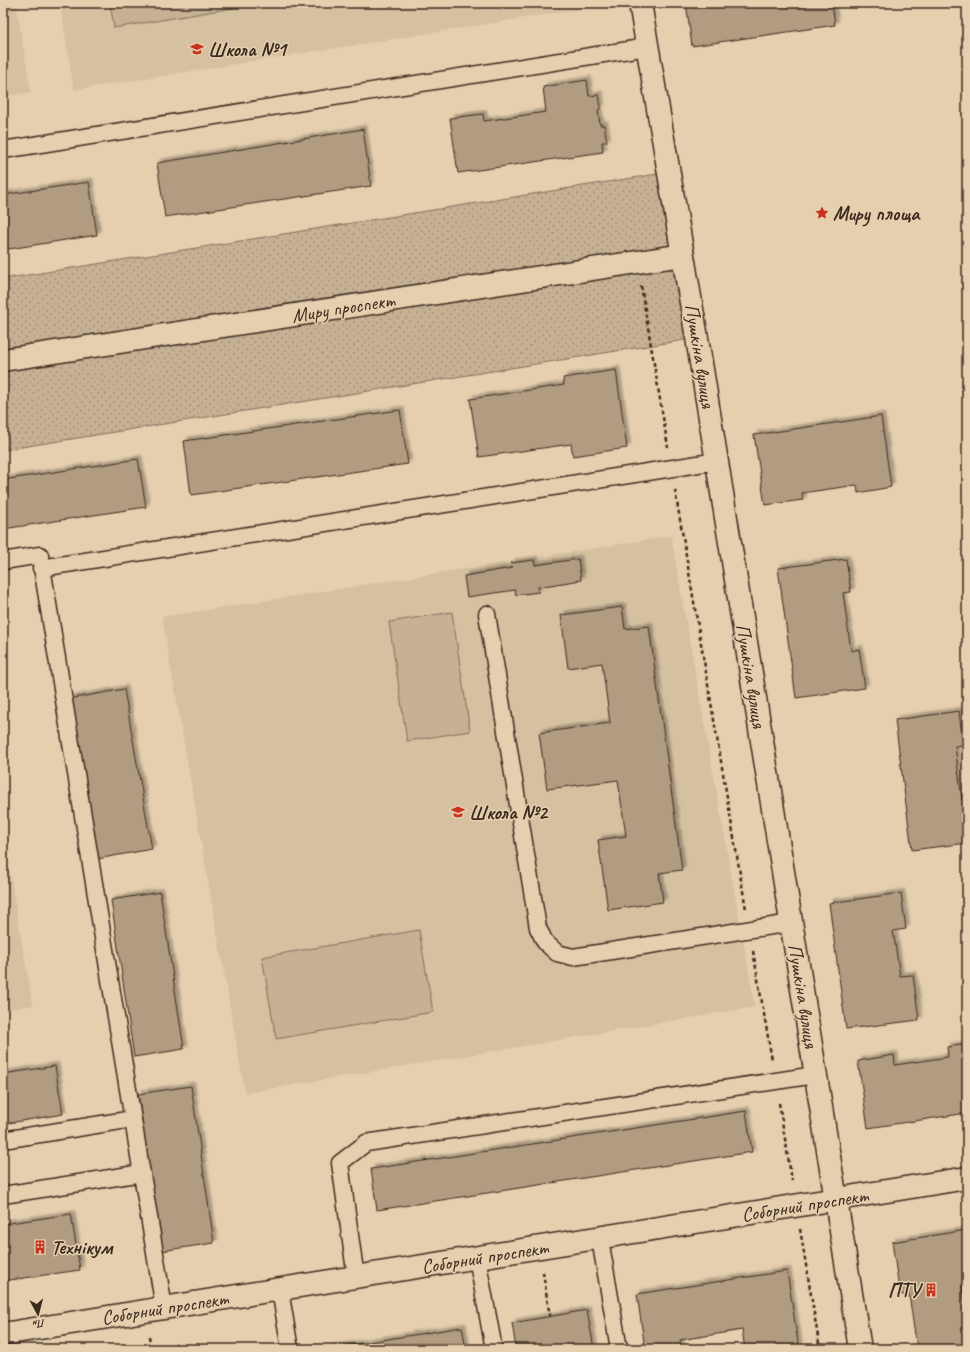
<svg xmlns="http://www.w3.org/2000/svg" width="970" height="1352" font-family="Caveat,sans-serif">
  <style>
    .built { fill: #d5c0a0 }
    .grass { fill: url(#grass-dots); stroke: #806e59 }
    .pitch { fill: #c6b194; stroke: #806e59 }
    .building { fill: #b19c81; stroke: #3b2a1e; filter: url(#shadow) }
    .lines { fill: none; stroke-linecap: round; stroke-linejoin: round }
    .lane-casing { stroke: #3b2a1e; stroke-width: 19 }
    .street-casing { stroke: #3b2a1e; stroke-width: 25 }
    .path { stroke: #3b2a1e; stroke-width: 2.5; stroke-dasharray: 4 3; stroke-linecap: butt }
    .lane { stroke: #e5cfae; stroke-width: 16 }
    .street { stroke: #e5cfae; stroke-width: 22 }
    .labels { text-anchor: middle; dominant-baseline: central; stroke-width: 3; stroke-linejoin: round; paint-order: stroke }
    .poi-label { font-size: 20px; font-weight: bold; fill: #3b2a1e; stroke: #e5cfae; text-anchor: start }
    .street-label { font-size: 20px; fill: #3b2a1e; stroke: #e5cfae }
  </style>
  <defs>
    <pattern id="grass-dots" width="8" height="8" patternUnits="userSpaceOnUse"><rect width="8" height="8" fill="#c6b194"/><path d="M2 2h.1M6 6h.1" fill="none" stroke="#a29078" stroke-width="1.8" stroke-linecap="round"/></pattern>
    <filter id="shadow"><feDropShadow dx="3.5" dy="-3.5" stdDeviation="1" flood-color="#0004"/></filter>
  </defs>
  <rect width="100%" height="100%" fill="#e5cfae"/>
  <filter id="ink" filterUnits="userSpaceOnUse"><feTurbulence type="fractalNoise" baseFrequency=".025" numOctaves="2"/><feDisplacementMap in="SourceGraphic" scale="8" xChannelSelector="R" yChannelSelector="G"/><feConvolveMatrix kernelMatrix="1 2 1 2 8 2 1 2 1" color-interpolation-filters="sRGB"/></filter>
  <g filter="url(#ink)">
    <path class="built" d="M3 3H16L31 92 3 97Z
      M60 3H579L580 9 74 90Z
      M671 536 755 1007 245 1093 162 617Z
      M3 835 33 1005 3 1010Z"/>
    <path class="grass" d="M670 172 697 338 3 450V279Z"/>
    <path class="pitch" d="M110 3H262L114 28Z
      M452 612 470 731 407 741 389 622Z
      M419 930 433 1012 276 1039 262 957Z"/>
    <path class="building" d="M686 3H832L835 25 692 46Z
      M587 80 589 96 599 95 601 108 598 110 600 125H604L607 142H602L603 152 458 173 450 118 483 114 484 121 546 112 543 87Z
      M363 129 371 186 165 217 157 163Z
      M89 182 97 235 3 250V195Z
      M616 370 627 448 573 456 571 444 479 457 470 399 564 385 563 378Z
      M963 385H967V414Z
      M400 410 408 464 191 495 184 441Z
      M881 416 891 487 858 493 857 485 802 493 803 500 765 505 754 435Z
      M138 459 146 507 3 529V480Z
      M578 559 581 580 538 587 539 592 516 595 515 590 467 597 464 576 512 568 511 563 534 560 535 565Z
      M846 559 851 592 843 593 851 651 859 649 865 688 796 698 778 568Z
      M622 607 625 629 649 626 682 870 659 873 663 902 608 910 598 840 626 836 618 780 547 789 539 733 610 723 602 663 568 668 561 615Z
      M124 689 152 849 97 859 69 699Z
      M959 711 963 745 955 746 962 800 967 799V843L912 850 895 720Z
      M160 892 184 1049 134 1057 111 900Z
      M901 893 906 929 893 931 900 976 913 975 919 1020 846 1029 829 903Z
      M967 1044V1113L868 1128 858 1061 894 1055 895 1065 948 1057 947 1047Z
      M55 1066 63 1114 3 1124V1074Z
      M191 1086 214 1243 161 1251 138 1094Z
      M746 1111 752 1152 377 1210 371 1169Z
      M71 1214 80 1270 3 1281V1224Z
      M967 1230V1285L962 1286 967 1320V1349H917L909 1294 900 1295 892 1242Z
      M787 1271 799 1349H745L742 1330 680 1340 681 1347 669 1349H645L637 1294Z
      M587 1310 594 1349H516L512 1323Z
      M462 1327 466 1349H327Z"/>
    <g class="lines">
      <g class="lane-casing">
        <path id="lane" d="M3 150 647 47
          M3 561 40 555 164 1308
          M41 568 717 461
          M487 614 538 928 545 942 557 953 573 957 791 923
          M3 1140 133 1119
          M3 1195 142 1173
          M600 1239 619 1349
          M477 1258 494 1349
          M356 1278 340 1163 366 1143 815 1075
          M280 1290 290 1349"/>
      </g>
      <g class="street-casing">
        <path id="street" d="M640 3 697 338 860 1349
          M3 360 683 255
          M3 1334 967 1178"/>
      </g>
      <path class="path" d="M641 286 668 447
        M675 490 746 909
        M753 951 772 1060
        M779 1103 792 1181
        M800 1229 820 1349
        M543 1272 550 1317
        M149 1336 151 1349"/>
      <use href="#lane" class="lane"/>
      <use href="#street" class="street"/>
    </g>
  </g>
  <defs>
    <g id="school-bare" transform="scale(1.08)"><path d="M0-5L7-2L0 1L-7-2ZM-4 1L0 2.5L4 1V4Q0 6-4 4Z" fill="#c8321e" stroke="#e5cfae" stroke-width="2.5" paint-order="stroke"/></g>
    <g id="sight-bare" transform="scale(1.08)"><path d="M0-6L1.8-2.2L6-1.7L2.9 1.2L3.7 5.4L0 3.3L-3.7 5.4L-2.9 1.2L-6-1.7L-1.8-2.2Z" fill="#c8321e" stroke="#e5cfae" stroke-width="2.5" paint-order="stroke"/></g>
    <g id="building-bare" transform="scale(1.08)"><path d="M-4-6H4V6H1V3H-1V6H-4ZM-2.5-4.3h1.7v1.8h-1.7ZM.8-4.3h1.7v1.8H.8ZM-2.5-1h1.7V.8h-1.7ZM.8-1h1.7V.8H.8Z" fill="#c8321e" stroke="#e5cfae" stroke-width="2.5" paint-order="stroke"/></g>
  </defs>
  <g fill-rule="evenodd">
    <use href="#school-bare" x="197" y="49"/>
    <use href="#sight-bare" x="822" y="213"/>
    <use href="#school-bare" x="458" y="812"/>
    <use href="#building-bare" x="40" y="1247"/>
    <use href="#building-bare" x="931" y="1290"/>
  </g>
  <g class="labels">
    <g class="poi-label">
      <text x="208" y="49">Школа №1</text>
      <text x="833" y="213">Миру площа</text>
      <text x="469" y="812">Школа №2</text>
      <text x="51" y="1247">Технікум</text>
      <text x="920" y="1290" text-anchor="end">ПТУ</text>
    </g>
    <g class="street-label">
      <text transform="translate(343 308) rotate(-9)">Миру проспект</text>
      <text transform="translate(700 356) rotate(81)">Пушкіна вулиця</text>
      <text transform="translate(751 676) rotate(81)">Пушкіна вулиця</text>
      <text transform="translate(803 996) rotate(81)">Пушкіна вулиця</text>
      <text transform="translate(805 1205) rotate(-9)">Соборний проспект</text>
      <text transform="translate(485 1257) rotate(-9)">Соборний проспект</text>
      <text transform="translate(165 1308) rotate(-9)">Соборний проспект</text>
    </g>
  </g>
  <rect width="970" height="1352" fill="none" stroke="#e5cfae" stroke-width="16"/>
  <rect x="8" y="8" width="954" height="1336" fill="none" stroke="#3b2a1e" stroke-width="1.5" filter="url(#ink)"/>
  <g transform="translate(38 1314) rotate(173)" stroke="#e5cfae" stroke-width="3" paint-order="stroke">
  <path d="M0-3L7 15L0 10L-7 15Z" fill="#3b2a1e"/>
  <text y="-6" font-size="11" font-weight="bold" text-anchor="middle" fill="#3b2a1e">Пн</text>
  </g>
</svg>
